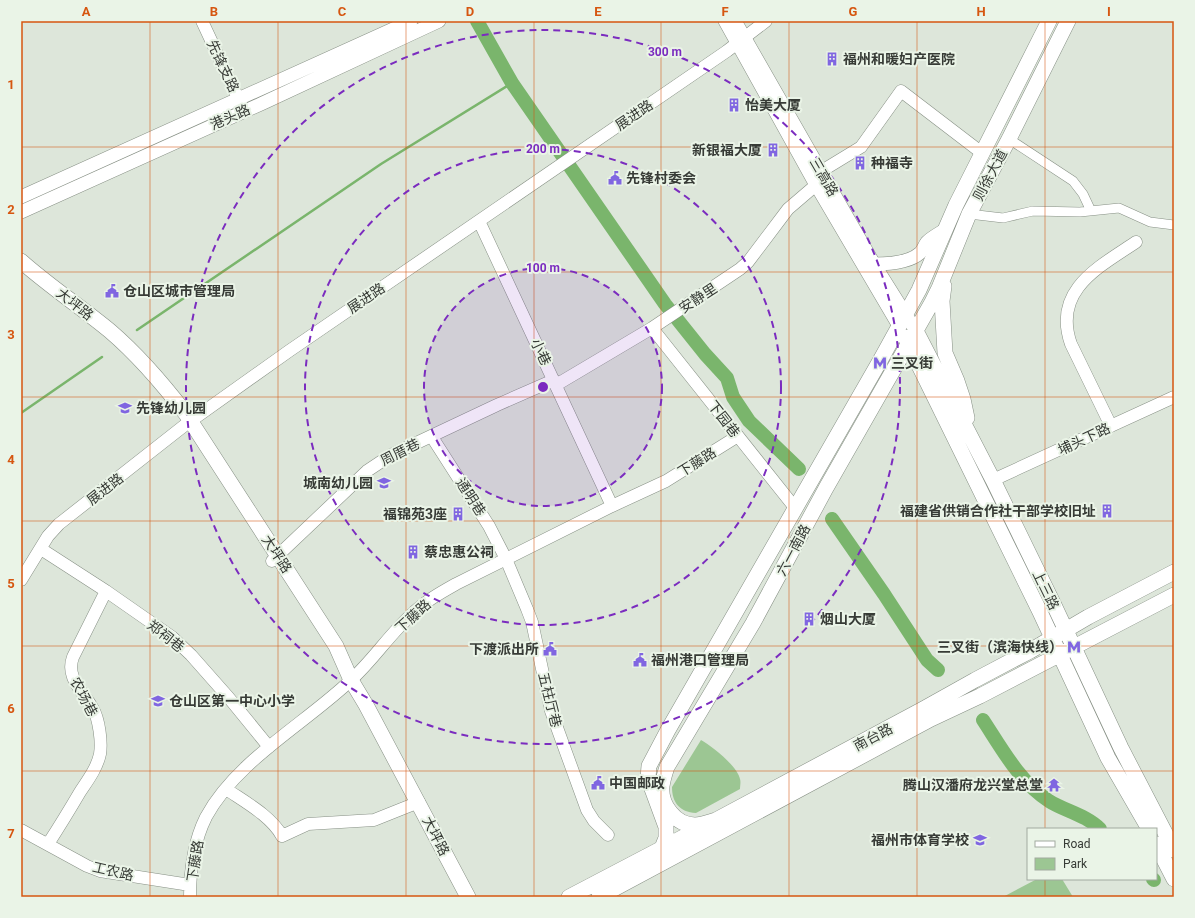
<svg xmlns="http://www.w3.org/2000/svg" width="1195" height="918" font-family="Roboto,'Noto Sans SC',sans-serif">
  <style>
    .green { fill: #9cc693 }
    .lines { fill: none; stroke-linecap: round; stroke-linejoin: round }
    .stream { stroke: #7ab56c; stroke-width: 2.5 }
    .river { stroke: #7ab56c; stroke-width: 14 }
    .minor-casing { stroke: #879085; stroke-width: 10 }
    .tertiary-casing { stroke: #879085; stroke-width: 13 }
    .secondary-casing { stroke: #879085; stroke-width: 14 }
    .primary-casing { stroke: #879085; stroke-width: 16 }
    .minor { stroke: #fff; stroke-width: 9 }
    .tertiary { stroke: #fff; stroke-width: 12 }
    .secondary { stroke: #fff; stroke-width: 13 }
    .primary { stroke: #fff; stroke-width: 15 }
    .grid { fill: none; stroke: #d65610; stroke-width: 1; stroke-opacity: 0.55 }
    .ring { fill: none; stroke: #7b2cbf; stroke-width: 2; stroke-dasharray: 7 5 }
    .labels { text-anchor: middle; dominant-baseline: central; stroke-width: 4; stroke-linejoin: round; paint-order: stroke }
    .poi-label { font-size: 14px; font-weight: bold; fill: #373b36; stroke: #eaf4e7; text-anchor: start }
    .street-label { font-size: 14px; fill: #373b36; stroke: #eaf4e7 }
    .centre { fill: #7b2cbf; stroke: #eaf4e7; stroke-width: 2 }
    .ring-label { font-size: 12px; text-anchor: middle; font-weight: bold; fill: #7b2cbf; stroke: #eaf4e7; stroke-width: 4; stroke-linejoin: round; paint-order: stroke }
    .neatline { fill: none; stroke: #d65610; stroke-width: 1.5 }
    .grid-label { font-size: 13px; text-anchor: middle; font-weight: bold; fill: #d65610 }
  </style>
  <rect width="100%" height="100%" fill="#dde6da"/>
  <path class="green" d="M701 740C712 746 738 767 740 779 741 782 740 786 740 789L696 813C679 812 672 802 672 787Z
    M1037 879H1062L1073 897H1003Z"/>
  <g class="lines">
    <path class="stream" d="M137 330 381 164 512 83
      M21 413 102 357"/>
    <path class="river" d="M477 21 512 83 665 304 705 354 727 378 733 397 749 421 799 469
      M832 519 884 594 927 660 938 670
      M983 720C1002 749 1019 781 1049 801 1065 811 1086 815 1100 829
      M1153 879 1154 880"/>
    <g class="minor-casing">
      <path id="minor" d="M1009 139 1073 181 1083 194 1091 211
        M969 214 1003 218 1033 211 1080 212 1119 208 1150 222 1174 225"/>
    </g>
    <g class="tertiary-casing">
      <path id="tertiary" d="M202 21 244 111
        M820 172 861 147 901 91 982 153
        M479 221 612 506
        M652 328 796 509
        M556 385 652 328 740 269 748 262 788 209 816 185
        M1111 426 1071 344C1052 290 1099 267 1136 242
        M432 437 489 526 506 559 527 609 532 622 551 711 587 810 594 821 608 835
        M993 480 1174 397
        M41 549 106 591 172 637 191 655 229 698 269 747
        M272 561 367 471 391 455 497 405 554 380
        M21 580 48 536 59 524 185 425 289 351 727 51 766 21
        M226 789C245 802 271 816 282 836L308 824 374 820 419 802
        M21 830 87 866 100 871 190 885
        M48 844C59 827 70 809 80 792 88 780 97 768 100 754 102 742 99 719 93 709 84 692 65 678 73 657L106 591
        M190 897C190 870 194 841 206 817 236 761 306 723 351 680 373 660 389 635 411 615 424 602 440 593 456 584L612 506 666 481 738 436"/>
    </g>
    <g class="secondary-casing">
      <path id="secondary" d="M725 21 816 185 899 326
        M735 21 874 264 916 331
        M21 197 411 21
        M21 212 263 103 439 21
        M874 264C888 264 909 263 920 253 923 250 924 246 927 242 932 237 940 233 946 229"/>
    </g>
    <g class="primary-casing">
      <path id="primary" d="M21 261C49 286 81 307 110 331 138 355 163 384 186 414L336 646 351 680 366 705 468 897
        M944 286 942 301 945 353 957 381 963 399 967 418
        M916 331 993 480 1054 605 1121 748 1174 850
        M905 337 1040 612 1108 758 1149 829
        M716 820C709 822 702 825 695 825 675 825 660 804 662 786 663 779 665 773 667 767L753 623 826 488 931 304 939 288 969 214 1009 139 1068 21
        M1156 844 1174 879
        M662 848 666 838V827L648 778 649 766 668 730 881 359 919 290 956 205 1049 21
        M569 897 716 820 923 709 975 680 1030 651 1088 617 1174 572
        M599 897 931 719 980 696 1174 595"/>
    </g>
    <use href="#minor" class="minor"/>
    <use href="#tertiary" class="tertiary"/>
    <use href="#secondary" class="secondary"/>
    <use href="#primary" class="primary"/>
  </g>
  <path class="grid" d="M150 21V897M278 21V897M406 21V897M534 21V897M661 21V897M789 21V897M917 21V897M1045 21V829M21 147H1174M21 272H1174M21 397H1174M21 521H1174M21 646H1174M21 771H1174M1045 879V897"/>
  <circle cx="543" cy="387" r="119" fill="#7b2cbf" fill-opacity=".12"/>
  <g class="ring">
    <circle cx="543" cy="387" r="119"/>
    <circle cx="543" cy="387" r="238"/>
    <circle cx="543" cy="387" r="357"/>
  </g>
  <defs>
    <g id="building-bare" transform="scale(1.08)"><path d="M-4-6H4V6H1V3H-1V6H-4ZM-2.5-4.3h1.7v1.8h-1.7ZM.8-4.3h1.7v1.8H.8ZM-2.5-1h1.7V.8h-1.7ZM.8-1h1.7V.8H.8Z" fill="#8066e1" stroke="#eaf4e7" stroke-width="2.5" paint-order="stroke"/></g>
    <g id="civic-bare" transform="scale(1.08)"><path d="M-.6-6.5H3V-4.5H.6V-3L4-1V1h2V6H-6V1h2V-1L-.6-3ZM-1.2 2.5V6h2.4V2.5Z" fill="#8066e1" stroke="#eaf4e7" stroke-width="2.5" paint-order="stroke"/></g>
    <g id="metro-bare" transform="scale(1.08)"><path d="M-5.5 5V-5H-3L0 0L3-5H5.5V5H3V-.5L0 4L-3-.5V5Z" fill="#8066e1" stroke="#eaf4e7" stroke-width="2.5" paint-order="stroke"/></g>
    <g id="school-bare" transform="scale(1.08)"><path d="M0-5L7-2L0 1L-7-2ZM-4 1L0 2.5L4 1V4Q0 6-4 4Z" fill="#8066e1" stroke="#eaf4e7" stroke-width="2.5" paint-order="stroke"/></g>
    <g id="temple-bare" transform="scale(1.08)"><path d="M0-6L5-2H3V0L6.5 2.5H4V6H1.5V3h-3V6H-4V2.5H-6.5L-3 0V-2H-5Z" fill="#8066e1" stroke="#eaf4e7" stroke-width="2.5" paint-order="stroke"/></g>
  </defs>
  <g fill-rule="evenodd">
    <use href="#building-bare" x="832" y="59"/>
    <use href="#building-bare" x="734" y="105"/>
    <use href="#building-bare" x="773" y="150"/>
    <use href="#building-bare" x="860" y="163"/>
    <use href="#civic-bare" x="615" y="178"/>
    <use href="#civic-bare" x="112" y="291"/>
    <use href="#metro-bare" x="880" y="363"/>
    <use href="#school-bare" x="125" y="408"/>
    <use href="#school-bare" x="384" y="483"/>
    <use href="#building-bare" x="1107" y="511"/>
    <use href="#building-bare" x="458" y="514"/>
    <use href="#building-bare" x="413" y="552"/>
    <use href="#building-bare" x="809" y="619"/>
    <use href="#metro-bare" x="1074" y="647"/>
    <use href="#civic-bare" x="550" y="649"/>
    <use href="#civic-bare" x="640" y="660"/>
    <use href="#school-bare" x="158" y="701"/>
    <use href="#civic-bare" x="598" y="783"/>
    <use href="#temple-bare" x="1054" y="785"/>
    <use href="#school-bare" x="980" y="840"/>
  </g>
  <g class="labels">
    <g class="poi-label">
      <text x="843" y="59">福州和暖妇产医院</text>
      <text x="745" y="105">怡美大厦</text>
      <text x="762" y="150" text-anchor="end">新银福大厦</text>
      <text x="871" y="163">种福寺</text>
      <text x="626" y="178">先锋村委会</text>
      <text x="123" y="291">仓山区城市管理局</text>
      <text x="891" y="363">三叉街</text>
      <text x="136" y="408">先锋幼儿园</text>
      <text x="373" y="483" text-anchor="end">城南幼儿园</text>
      <text x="1096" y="511" text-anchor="end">福建省供销合作社干部学校旧址</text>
      <text x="447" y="514" text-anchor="end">福锦苑3座</text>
      <text x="424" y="552">蔡忠惠公祠</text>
      <text x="820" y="619">烟山大厦</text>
      <text x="1063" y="647" text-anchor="end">三叉街（滨海快线）</text>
      <text x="539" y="649" text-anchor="end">下渡派出所</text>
      <text x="651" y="660">福州港口管理局</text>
      <text x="169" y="701">仓山区第一中心小学</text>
      <text x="609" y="783">中国邮政</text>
      <text x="1043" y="785" text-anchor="end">腾山汉潘府龙兴堂总堂</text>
      <text x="969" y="840" text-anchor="end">福州市体育学校</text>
    </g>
    <g class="street-label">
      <text transform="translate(223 66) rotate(65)">先锋支路</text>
      <text transform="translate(634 115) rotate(-34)">展进路</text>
      <text transform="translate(230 117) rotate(-24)">港头路</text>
      <text transform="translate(990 175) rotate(-62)">则徐大道</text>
      <text transform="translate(824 177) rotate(60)">三高路</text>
      <text transform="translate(366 298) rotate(-34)">展进路</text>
      <text transform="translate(698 298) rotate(-33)">安静里</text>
      <text transform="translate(75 304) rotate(38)">大坪路</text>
      <text transform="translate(541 352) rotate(65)">小巷</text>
      <text transform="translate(724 419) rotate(52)">下园巷</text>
      <text transform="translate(1084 439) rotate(-25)">埔头下路</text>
      <text transform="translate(400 452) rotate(-27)">周厝巷</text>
      <text transform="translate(697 462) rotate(-32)">下藤路</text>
      <text transform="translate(105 489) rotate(-38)">展进路</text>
      <text transform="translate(471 497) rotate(57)">通明巷</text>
      <text transform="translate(793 550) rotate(-62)">六一南路</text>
      <text transform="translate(277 554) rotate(57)">大坪路</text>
      <text transform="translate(1046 590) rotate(64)">上三路</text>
      <text transform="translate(413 616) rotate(-42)">下藤路</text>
      <text transform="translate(166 636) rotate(38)">郑祠巷</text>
      <text transform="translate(84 697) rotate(62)">农场巷</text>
      <text transform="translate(550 700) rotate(76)">五柱厅巷</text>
      <text transform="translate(873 737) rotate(-28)">南台路</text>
      <text transform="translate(436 836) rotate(63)">大坪路</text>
      <text transform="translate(195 861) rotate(-81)">下藤路</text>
      <text transform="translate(113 871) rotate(13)">工农路</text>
    </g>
  </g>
  <circle cx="543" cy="387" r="6" class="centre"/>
  <g class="ring-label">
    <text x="665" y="56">300 m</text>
    <text x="543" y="153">200 m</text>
    <text x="543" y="272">100 m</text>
  </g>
  <rect width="1195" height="918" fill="none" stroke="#eaf4e7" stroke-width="44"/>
  <rect x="1027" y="828" width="130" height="52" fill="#eaf4e7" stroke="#a2aaa0"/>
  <rect x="1035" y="841" width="20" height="6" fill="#ffffff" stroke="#a2aaa0"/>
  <text x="1063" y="848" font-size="12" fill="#373b36">Road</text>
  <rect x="1035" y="858" width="20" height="12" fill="#9cc693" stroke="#a2aaa0"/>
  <text x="1063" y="868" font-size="12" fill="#373b36">Park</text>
  <rect x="22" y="22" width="1151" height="874" class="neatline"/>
  <g class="grid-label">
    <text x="86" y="16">A</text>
    <text x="214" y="16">B</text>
    <text x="342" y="16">C</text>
    <text x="470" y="16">D</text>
    <text x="598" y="16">E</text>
    <text x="725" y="16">F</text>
    <text x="853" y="16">G</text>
    <text x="981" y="16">H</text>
    <text x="1109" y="16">I</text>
    <text x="11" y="89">1</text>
    <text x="11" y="214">2</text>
    <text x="11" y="339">3</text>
    <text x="11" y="464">4</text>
    <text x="11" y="588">5</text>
    <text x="11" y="713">6</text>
    <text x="11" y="838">7</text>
  </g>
</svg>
